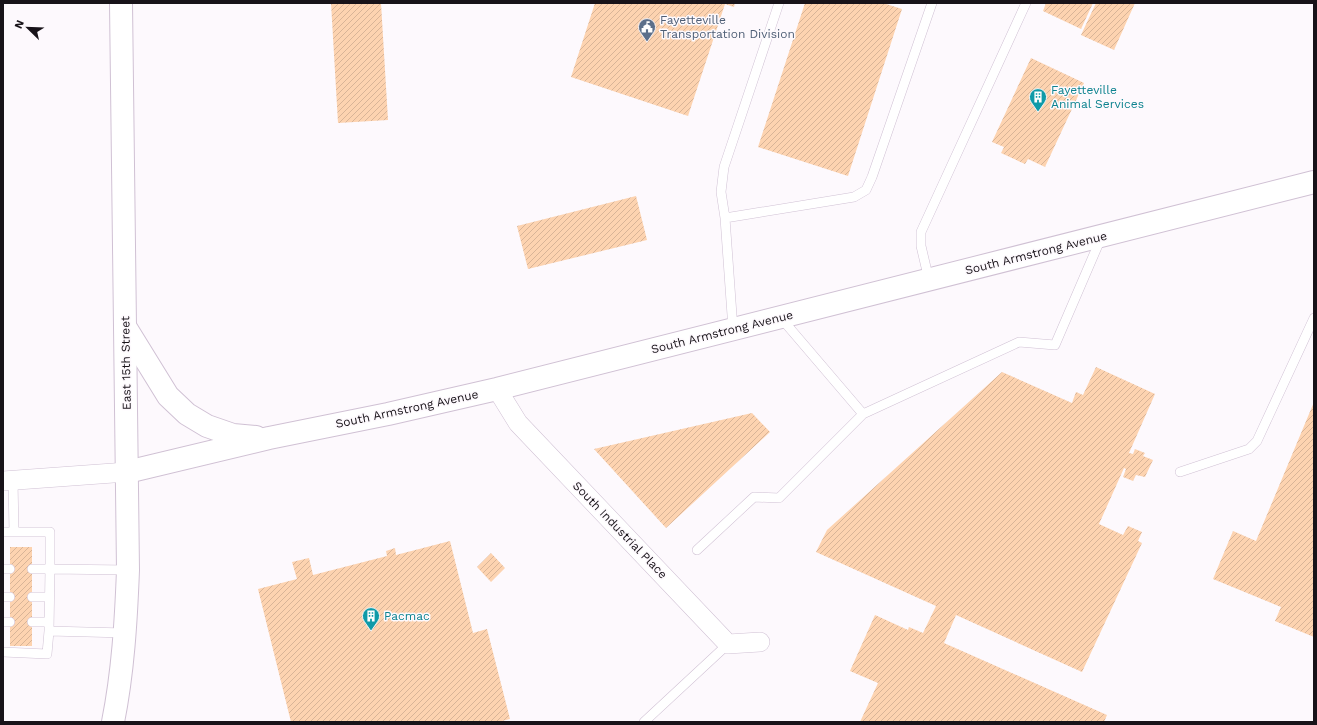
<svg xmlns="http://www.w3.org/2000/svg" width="1317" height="725" font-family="'Work Sans',sans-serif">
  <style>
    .building { fill: url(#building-hatch) }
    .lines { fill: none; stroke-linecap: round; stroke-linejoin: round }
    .lane-casing { stroke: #d0c1d4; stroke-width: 10 }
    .street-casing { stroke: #d0c1d4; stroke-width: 20 }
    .secondary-casing { stroke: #d0c1d4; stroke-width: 24 }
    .primary-casing { stroke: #d0c1d4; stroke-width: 24 }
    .lane { stroke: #fff; stroke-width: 9 }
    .street { stroke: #fff; stroke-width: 19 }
    .secondary { stroke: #fff; stroke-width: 22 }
    .primary { stroke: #fff; stroke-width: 22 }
    .labels { text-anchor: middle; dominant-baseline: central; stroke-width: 3; stroke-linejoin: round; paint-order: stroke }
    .service-label { font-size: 12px; fill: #4e5e75; stroke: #fdf9fd; text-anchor: start }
    .culture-label { font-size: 12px; fill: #0d838f; stroke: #fdf9fd; text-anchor: start }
    .street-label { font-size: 12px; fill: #181319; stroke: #fdf9fd }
  </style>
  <defs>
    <pattern id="building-hatch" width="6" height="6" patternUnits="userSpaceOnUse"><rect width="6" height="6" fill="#fdd3b0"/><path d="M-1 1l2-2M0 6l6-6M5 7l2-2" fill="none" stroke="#d8b497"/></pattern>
  </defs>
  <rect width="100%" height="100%" fill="#fdf9fd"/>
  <path class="building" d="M331 3H381L388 120 338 123Z
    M595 3H735L734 7 725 4 688 116 571 77Z
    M805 3H883L902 9 848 176 758 147Z
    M1046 3H1093L1081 29 1043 11Z
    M1096 3H1135L1114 50 1081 35Z
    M1031 58 1084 83 1045 167 1028 159 1025 164 1001 153 1004 147 992 142Z
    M636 196 647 240 528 269 517 226Z
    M1096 367 1155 394 1129 453 1133 454 1135 449 1145 453 1143 456 1153 460 1145 477 1136 475 1133 481 1123 477 1126 469 1124 468 1099 524 1123 535 1128 526 1142 532 1138 541 1142 543 1082 672 956 615 944 643 1107 715 1104 722H860L878 683 850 671 875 615 908 630 909 627 923 633 936 606 816 552 827 530 1002 372 1072 403 1076 392 1083 395Z
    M1314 402V637L1275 621 1281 607 1213 579 1233 531 1256 541Z
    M752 413 770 432 666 528 594 449Z
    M450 541 473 633 487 629 510 719 498 722H291L258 589 297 579 292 562 309 558 313 575 387 556 386 551 395 548 396 555Z
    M10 547H32V646H10Z
    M491 553 505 568 491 582 477 567Z"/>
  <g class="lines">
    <g class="lane-casing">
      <path id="lane" d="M725 218 854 197 866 190 872 177 932 3
        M929 280 921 246V232L1026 3
        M733 329 725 218 721 192 724 167 779 3
        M863 414 1019 342 1055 345 1101 238
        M1180 472 1249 449 1257 441 1314 318
        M3 532H14L13 480
        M14 532H50V569H32
        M697 550 754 497 779 498 863 414 781 318
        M3 569H10
        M3 597H10
        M32 597H49
        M3 622H10
        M32 622H49
        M49 631 50 569 128 570
        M3 652 47 654 49 631 125 633
        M644 722 728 644"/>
    </g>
    <g class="street-casing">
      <path id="street" d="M497 389 518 423 728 644 760 642
        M3 481 127 472"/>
    </g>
    <g class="secondary-casing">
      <path id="secondary" d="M126 328 168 396 187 414 207 426 233 435 256 437
        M127 472 269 438 388 414 497 389 1314 182"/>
    </g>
    <g class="primary-casing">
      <path id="primary" d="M113 722C123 672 126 621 128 570L121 3"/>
    </g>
    <use href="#lane" class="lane"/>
    <use href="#street" class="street"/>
    <use href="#secondary" class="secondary"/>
    <use href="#primary" class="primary"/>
  </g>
  <defs>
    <g id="civic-pin" transform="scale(0.9)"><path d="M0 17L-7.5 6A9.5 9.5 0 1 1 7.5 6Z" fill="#5c6f8a" stroke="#fdf9fd"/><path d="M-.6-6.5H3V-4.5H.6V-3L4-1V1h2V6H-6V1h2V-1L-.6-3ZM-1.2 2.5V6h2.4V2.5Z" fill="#fff"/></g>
    <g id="building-pin" transform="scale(0.9)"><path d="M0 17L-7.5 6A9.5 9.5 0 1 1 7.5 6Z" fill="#0f9aa8" stroke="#fdf9fd"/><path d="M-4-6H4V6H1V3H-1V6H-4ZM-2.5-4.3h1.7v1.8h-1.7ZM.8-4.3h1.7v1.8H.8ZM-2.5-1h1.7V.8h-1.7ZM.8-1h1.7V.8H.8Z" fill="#fff"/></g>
  </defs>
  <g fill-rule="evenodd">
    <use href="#civic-pin" x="647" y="27"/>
    <use href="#building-pin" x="1038" y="97"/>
    <use href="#building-pin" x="371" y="616"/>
  </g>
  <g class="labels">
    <g class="service-label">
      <text x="660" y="20">Fayetteville<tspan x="660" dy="14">Transportation Division</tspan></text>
    </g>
    <g class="culture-label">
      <text x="1051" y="90">Fayetteville<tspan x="1051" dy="14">Animal Services</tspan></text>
      <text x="384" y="616">Pacmac</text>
    </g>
    <g class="street-label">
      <text transform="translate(1036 253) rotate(-14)">South Armstrong Avenue</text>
      <text transform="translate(722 332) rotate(-14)">South Armstrong Avenue</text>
      <text transform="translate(126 363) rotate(-91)">East 15th Street</text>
      <text transform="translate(407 409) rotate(-12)">South Armstrong Avenue</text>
      <text transform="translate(620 530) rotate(46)">South Industrial Place</text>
    </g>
  </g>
  <rect width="1317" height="725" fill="none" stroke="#181319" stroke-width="8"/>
  <g transform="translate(28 28) rotate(293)" stroke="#fdf9fd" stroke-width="3" paint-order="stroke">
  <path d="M0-3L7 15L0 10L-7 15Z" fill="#181319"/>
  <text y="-6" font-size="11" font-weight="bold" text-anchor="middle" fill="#181319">N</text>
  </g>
</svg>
